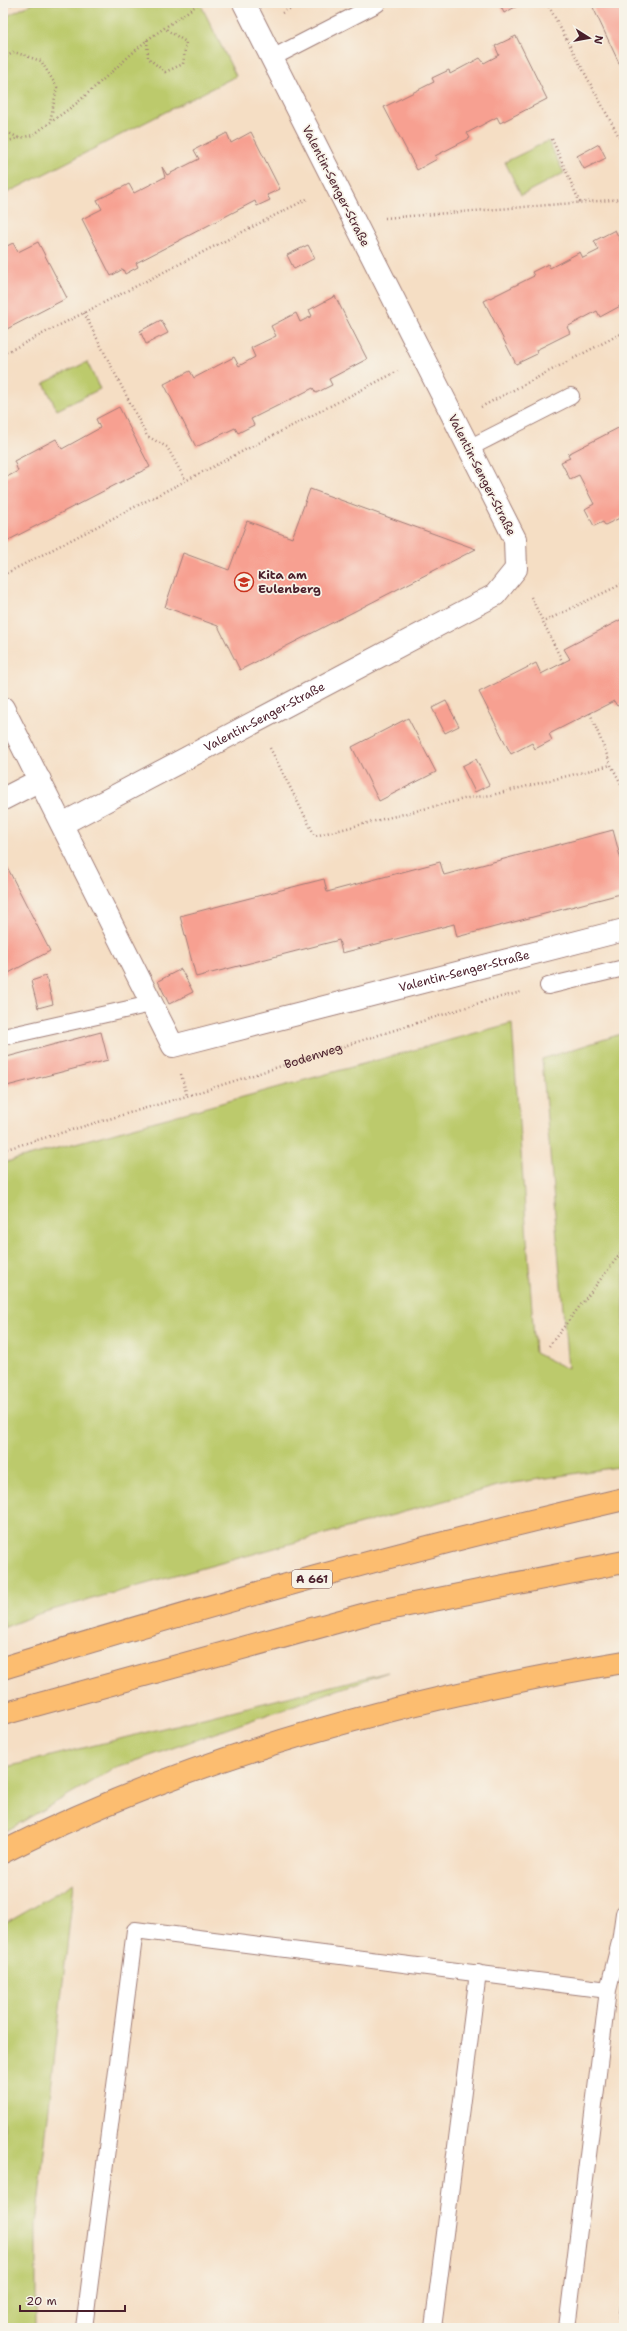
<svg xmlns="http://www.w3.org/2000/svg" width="627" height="2331" font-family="'Shantell Sans',sans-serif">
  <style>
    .green { fill: #bcca6c; stroke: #83744c }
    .building { fill: #f7a091 }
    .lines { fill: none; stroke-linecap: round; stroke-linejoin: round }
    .lane-casing { stroke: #a07e78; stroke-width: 18 }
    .street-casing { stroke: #a07e78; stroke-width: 24 }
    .highway-casing { stroke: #a07e78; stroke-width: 24 }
    .path { stroke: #a07e78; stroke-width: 2.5; stroke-dasharray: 1 3; stroke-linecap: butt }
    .lane { stroke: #fff; stroke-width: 16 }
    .street { stroke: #fff; stroke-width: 22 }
    .highway { stroke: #fcbd6f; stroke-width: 22 }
    .labels { text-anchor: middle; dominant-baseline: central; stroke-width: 3.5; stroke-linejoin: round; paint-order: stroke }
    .shield { fill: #f7f3e8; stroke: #7e5f64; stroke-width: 1 }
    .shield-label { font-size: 11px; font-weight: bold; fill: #4a1f2b }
    .street-label { font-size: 12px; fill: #4a1f2b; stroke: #f7f3e8 }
    .poi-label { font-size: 12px; font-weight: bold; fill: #4a1f2b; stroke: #f7f3e8; text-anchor: start }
  </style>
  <rect width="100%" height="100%" fill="#f7f3e8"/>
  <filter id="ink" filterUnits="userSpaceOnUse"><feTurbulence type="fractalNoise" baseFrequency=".025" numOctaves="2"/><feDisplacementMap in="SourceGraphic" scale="8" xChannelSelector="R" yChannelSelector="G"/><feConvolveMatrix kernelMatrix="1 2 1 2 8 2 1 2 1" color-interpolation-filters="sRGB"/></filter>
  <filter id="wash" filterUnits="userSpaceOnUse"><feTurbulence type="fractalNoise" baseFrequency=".012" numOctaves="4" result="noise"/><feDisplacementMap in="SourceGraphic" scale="16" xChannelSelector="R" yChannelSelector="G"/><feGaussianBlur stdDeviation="0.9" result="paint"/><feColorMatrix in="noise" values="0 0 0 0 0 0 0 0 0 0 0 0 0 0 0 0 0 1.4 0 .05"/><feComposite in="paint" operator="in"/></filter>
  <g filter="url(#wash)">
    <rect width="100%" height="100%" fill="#f5dec4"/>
    <path class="green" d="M33 3H200L236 76 3 195V18Z
      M548 141 564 173 521 195 505 162Z
      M87 362 100 389 57 410 44 383Z
      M512 1023 535 1353 568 1369 542 1059 624 1033V1466L501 1485 38 1614 3 1628V1163Z
      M388 1672 113 1769 3 1833V1768Z
      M74 1883 36 2224V2328H3V1924Z"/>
    <g id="blocks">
      <path class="building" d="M499 3H523L504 13Z
        M591 3H624V69L619 63Z
        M516 36 547 99 500 123 497 117 467 133 470 138 435 156 437 159 417 170 384 107 434 82 432 78 449 70 450 74 480 58 484 63 499 55 495 46Z
        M251 132 280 189 267 195 270 200 257 206 255 201 136 263 138 267 125 274 123 269 111 276 82 219 102 209 97 200 129 184 134 193 165 177 162 167 167 175 199 159 194 150 227 133 231 143Z
        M599 144 606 158 584 169 577 156Z
        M615 230 624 248V304L600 317 597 311 567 327 570 333 536 350 537 354 516 364 484 301 534 276 532 272 548 264 550 268 580 252 583 258 599 250 594 241Z
        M38 242 67 298 3 331V248L13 243 18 252Z
        M308 245 315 258 294 269 287 255Z
        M335 296 367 359 329 379 332 385 316 393 313 388 251 419 254 425 238 433 235 428 196 447 164 384 190 371 194 378 234 357 239 366 255 357 251 348 276 336 271 326 296 313 300 322 312 316 309 310Z
        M161 320 168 333 146 344 140 331Z
        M119 407 150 467 3 543V479L18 471 14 461 56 439 62 449 100 428 96 419Z
        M624 425V516L605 525 603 522 594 526 585 509 594 504 579 475 570 479 561 462 570 458 568 454Z
        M310 489 476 549 240 670 218 626 165 607 183 553 229 570 247 521 292 538Z
        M624 618V703L617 706 614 701 549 734 552 740 535 749 532 743 511 754 479 692 536 663 541 674 570 659 564 649Z
        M446 701 459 726 445 733 432 708Z
        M408 718 436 772 379 801 352 747Z
        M476 759 489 785 475 792 462 766Z
        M613 830 624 871V893L457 937 454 924 342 953 339 940 196 977 180 916 324 879 327 892 440 862 444 875Z
        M3 859 50 951 3 976Z
        M181 969 193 992 169 1004 158 981Z
        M46 976 53 1004 38 1008 31 981Z
        M101 1032 108 1060 3 1087V1058Z
        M623 2281 624 2328H618Z"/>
    </g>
  </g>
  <g filter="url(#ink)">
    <use href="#blocks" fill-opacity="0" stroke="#a07e78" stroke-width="1"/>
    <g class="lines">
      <g class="lane-casing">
        <path id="lane" d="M272 58 377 4
          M469 448 571 396
          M548 986 624 968
          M3 1037 151 1004
          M84 2328 135 1930 608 1990
          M433 2328 478 1973
          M567 2328 608 1990 620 1942 624 1913"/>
      </g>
      <g class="street-casing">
        <g id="street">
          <path id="s2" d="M3 708 173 1046 624 930"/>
          <path d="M3 799 40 780"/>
          <path id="s3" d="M62 824 495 595 516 569 515 539 244 3"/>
        </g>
      </g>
      <g class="highway-casing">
        <path id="highway" d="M3 1668C208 1605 415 1547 624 1499
          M3 1714 373 1612 624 1562
          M3 1852C196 1754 411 1697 624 1662"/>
      </g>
      <g class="path">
        <path d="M547 3 624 146"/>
        <path d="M3 9 15 3"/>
        <path d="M282 13 301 3"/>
        <path d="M147 40 148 58 165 72 183 64 186 42 164 28"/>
        <path d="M3 59 14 52 41 61 57 87 50 122"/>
        <path d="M3 130 19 138"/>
        <path d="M552 139 580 203"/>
        <path d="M3 142 33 135 77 103 147 40 200 3"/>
        <path d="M385 218 624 199"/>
        <path d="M84 313 147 436 167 447 186 481"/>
        <path d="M3 354 309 198"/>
        <path d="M481 407 624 332"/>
        <path d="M3 575 398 371"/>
        <path d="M531 597 563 663"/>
        <path d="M545 621 624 583"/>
        <path d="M590 713 611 765 624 789"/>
        <path d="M270 748 315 836 468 798 492 795 611 765"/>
        <path d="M181 1074 187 1096"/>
        <path id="s1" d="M3 1150 187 1096 492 999 522 992"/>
        <path d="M549 1346 624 1249"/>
      </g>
      <use href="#lane" class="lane"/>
      <use href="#street" class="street"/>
      <use href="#highway" class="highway"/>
    </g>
  </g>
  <defs>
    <g id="school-ring" transform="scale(1)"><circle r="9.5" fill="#f7f3e8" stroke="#c8321e" stroke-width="1.5"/><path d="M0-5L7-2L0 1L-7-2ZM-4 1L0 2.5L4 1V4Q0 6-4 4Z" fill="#c8321e"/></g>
  </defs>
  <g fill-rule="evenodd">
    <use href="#school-ring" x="244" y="582"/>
  </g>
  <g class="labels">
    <rect class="shield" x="292" y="1570" width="40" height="18" rx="3"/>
    <g class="shield-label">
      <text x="312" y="1579">A 661</text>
    </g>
    <g class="street-label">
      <text transform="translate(336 186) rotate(63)">Valentin-Senger-Straße</text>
      <text transform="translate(482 475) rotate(63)">Valentin-Senger-Straße</text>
      <text stroke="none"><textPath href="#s3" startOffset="229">Valentin-Senger-Straße</textPath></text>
      <text stroke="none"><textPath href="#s2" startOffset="679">Valentin-Senger-Straße</textPath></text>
      <text stroke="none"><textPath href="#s1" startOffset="324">Bodenweg</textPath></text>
    </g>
    <g class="poi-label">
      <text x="258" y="575">Kita am<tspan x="258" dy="14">Eulenberg</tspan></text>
    </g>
  </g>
  <rect width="627" height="2331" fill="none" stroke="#f7f3e8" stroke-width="16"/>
  <g transform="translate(589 38) rotate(101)" stroke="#f7f3e8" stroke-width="3" paint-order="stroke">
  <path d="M0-3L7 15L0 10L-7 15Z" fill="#4a1f2b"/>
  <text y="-6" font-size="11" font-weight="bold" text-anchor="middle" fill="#4a1f2b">N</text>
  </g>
  <path d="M20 2305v6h105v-6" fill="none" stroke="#4a1f2b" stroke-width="2"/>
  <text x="26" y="2305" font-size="12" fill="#4a1f2b" stroke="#f7f3e8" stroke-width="3" paint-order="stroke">20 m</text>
</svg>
